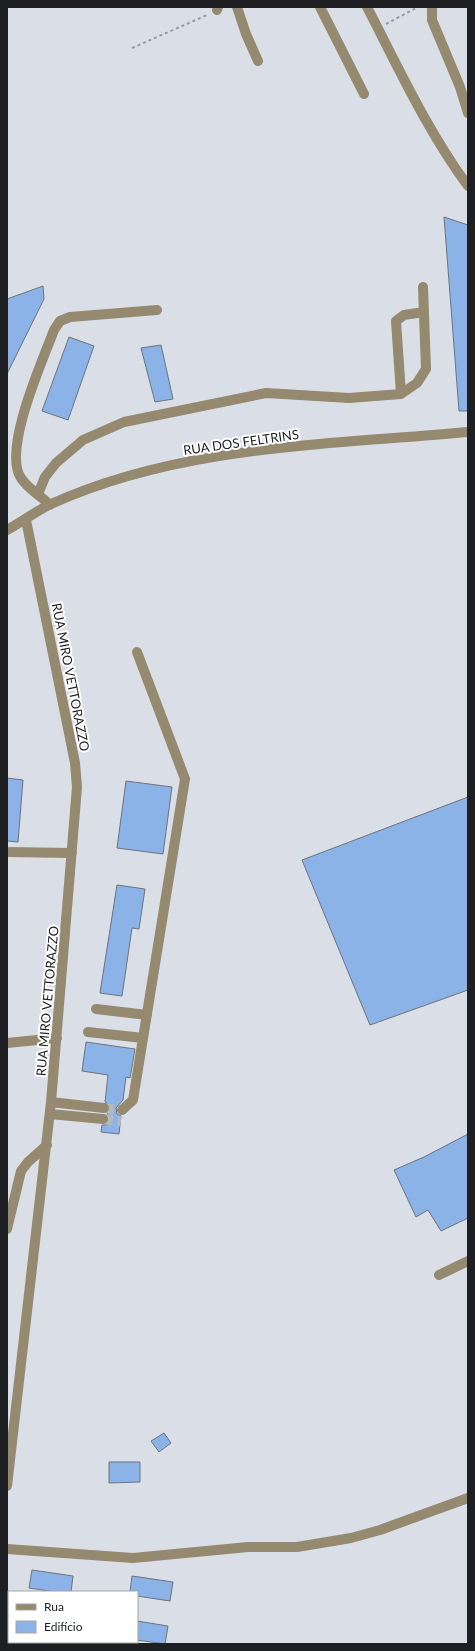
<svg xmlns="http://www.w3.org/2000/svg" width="475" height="1651" font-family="Lato,sans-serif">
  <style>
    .building { fill: #8bb3e7; stroke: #6e737a }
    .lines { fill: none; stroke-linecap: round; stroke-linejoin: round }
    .minor-tunnel { stroke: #b4b9c0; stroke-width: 10; stroke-dasharray: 10 5; stroke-linecap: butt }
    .path { stroke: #979ba1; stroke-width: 2; stroke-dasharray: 3 3; stroke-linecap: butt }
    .minor { stroke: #958970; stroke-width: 10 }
    .labels { text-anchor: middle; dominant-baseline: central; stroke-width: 4; stroke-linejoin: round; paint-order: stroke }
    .street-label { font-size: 13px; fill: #1d1f22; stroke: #fff }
  </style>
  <rect width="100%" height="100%" fill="#dadfe7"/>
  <path class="building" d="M444 217 468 225V411H459Z
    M43 286 44 299 7 374V299Z
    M69 337 94 346 68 420 42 411Z
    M161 345 173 399 155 402 141 348Z
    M7 778 23 780 18 842 7 841Z
    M126 781 172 787 163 854 117 848Z
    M468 797V990L370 1025 302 860Z
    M117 885 145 889 139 929 132 928 122 996 100 993Z
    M86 1042 135 1049 130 1078 126 1077 123 1100 116 1108 117 1114 121 1116 119 1134 101 1132 102 1125H106L109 1120 107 1114 109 1112 110 1106 105 1102 108 1075 82 1071Z
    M468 1134V1218L441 1231 428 1210 416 1217 394 1170 424 1157Z
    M164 1433 171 1443 159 1452 151 1441Z
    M109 1462H140V1482L109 1483Z
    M32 1570 73 1576 71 1592H56L29 1588Z
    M132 1576 173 1582 170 1601 137 1596V1592H130Z
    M137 1621 168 1626 165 1644 137 1640Z"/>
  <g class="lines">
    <path class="minor-tunnel" d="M104 1108 122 1110
      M103 1119 121 1121"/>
    <path class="path" d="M386 24 418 7
      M132 48 207 15"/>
    <path class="minor" d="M237 7 246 34 258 61
      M320 7 364 94
      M367 7C398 67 428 132 468 186
      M432 7V20L460 87 468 113
      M217 10 218 7
      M401 394 396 321 404 315 424 312
      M38 494 45 477 56 463 83 440 124 422 266 393 349 398 401 394 417 383 426 369 423 287
      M50 505C41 496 28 489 21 478 2 450 43 360 54 330L60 321 70 317 157 310
      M7 530C22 522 36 511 51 504 181 445 328 445 468 432
      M7 852 72 853
      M96 1009 147 1015
      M88 1032 143 1038
      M7 1043 57 1038
      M51 1102 104 1108
      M122 1110 133 1100 185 779 137 652
      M50 1114 103 1119
      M7 1229 21 1171 28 1162 47 1145
      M439 1275 468 1261
      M7 1486 51 1102 77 787 75 763 26 520
      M7 1549 133 1558 248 1547H297L351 1538 380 1530 468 1498"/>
  </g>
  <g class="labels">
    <g class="street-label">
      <text transform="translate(241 442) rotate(-8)">RUA DOS FELTRINS</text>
      <text transform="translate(71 677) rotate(79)">RUA MIRO VETTORAZZO</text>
      <text transform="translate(47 1001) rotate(-85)">RUA MIRO VETTORAZZO</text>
    </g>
  </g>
  <rect width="475" height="1651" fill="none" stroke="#1d1f22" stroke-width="16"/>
  <rect x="8" y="1591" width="130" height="52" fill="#ffffff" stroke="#a5a5a7"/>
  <rect x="16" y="1604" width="20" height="6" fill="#958970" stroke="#a5a5a7"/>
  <text x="44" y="1611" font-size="12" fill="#1d1f22">Rua</text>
  <rect x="16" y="1621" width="20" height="12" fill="#8bb3e7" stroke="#a5a5a7"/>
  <text x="44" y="1631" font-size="12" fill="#1d1f22">Edifício</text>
</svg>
